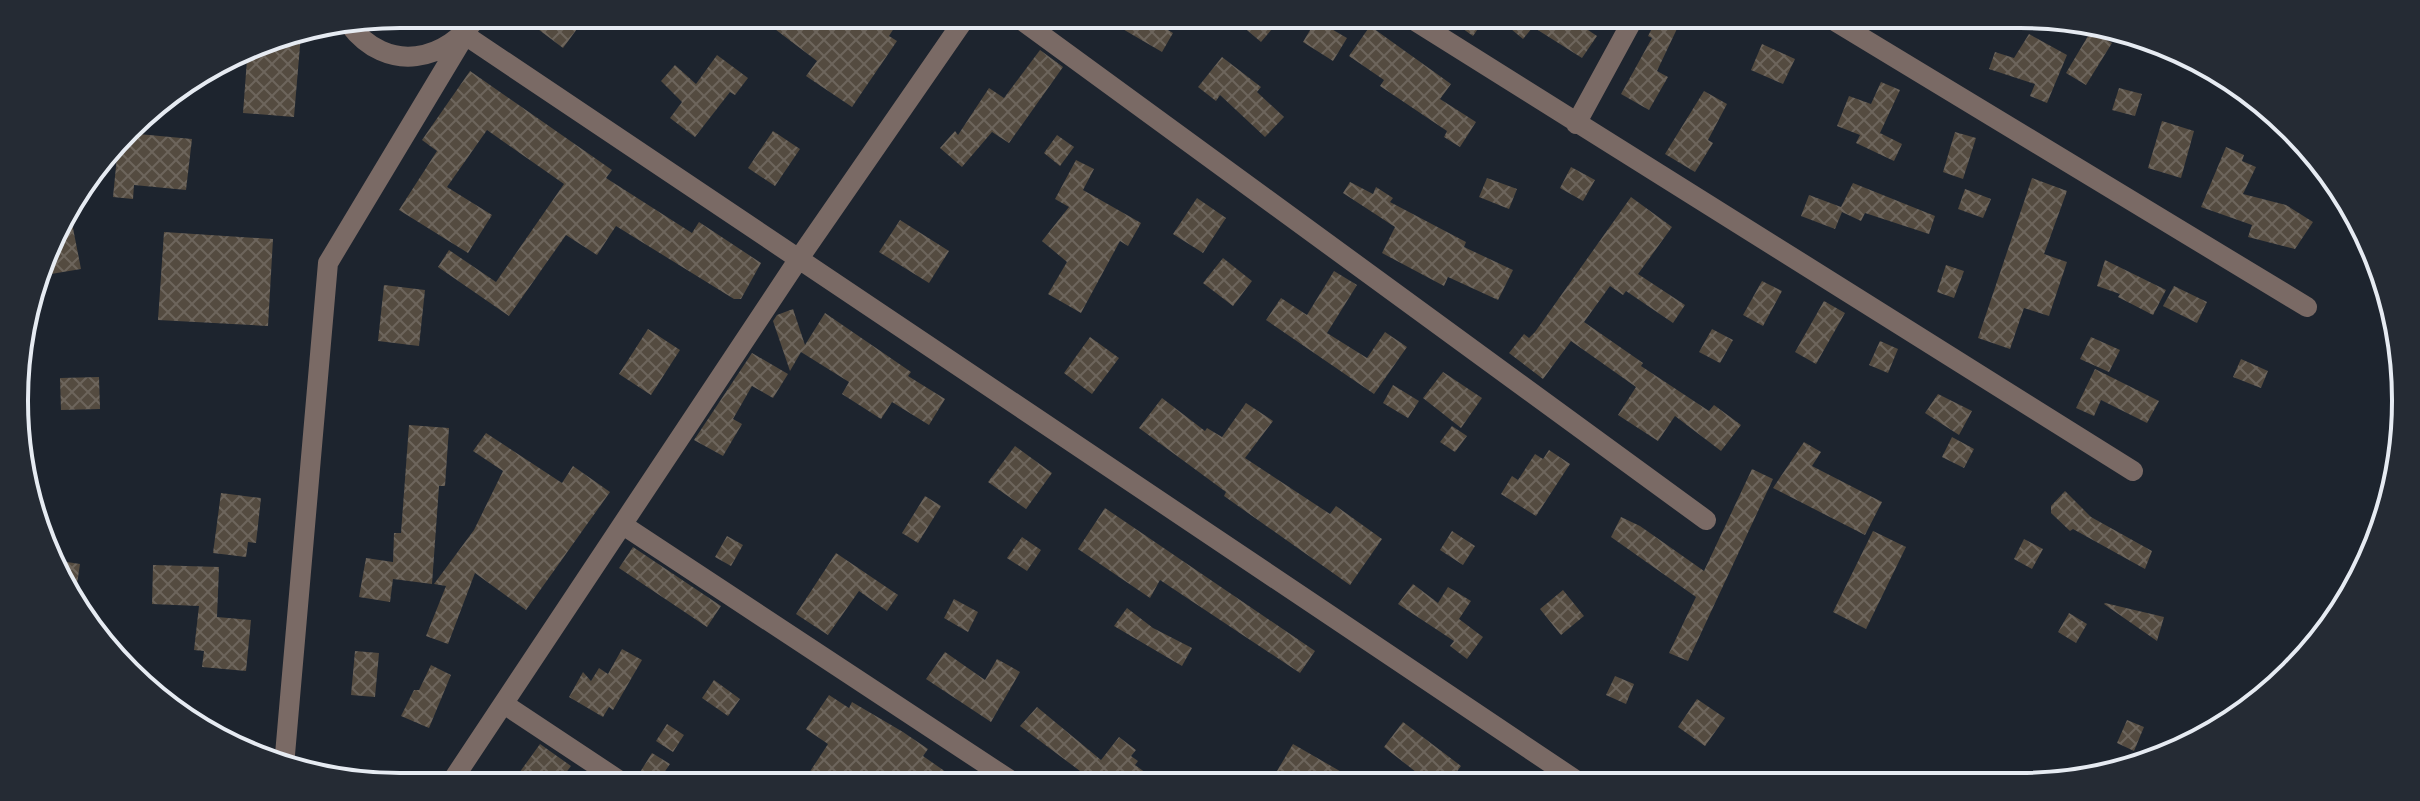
<svg xmlns="http://www.w3.org/2000/svg" width="2420" height="801" font-family="'Roboto Condensed',sans-serif">
  <style>
    .building { fill: url(#building-cross-hatch) }
    .lines { fill: none; stroke-linecap: round; stroke-linejoin: round }
    .minor { stroke: #7a6a65; stroke-width: 20 }
    .rim { fill: none; stroke: #e6ebf2; stroke-width: 4 }
  </style>
  <defs>
    <pattern id="building-cross-hatch" width="8" height="8" patternUnits="userSpaceOnUse" patternTransform="scale(2)"><rect width="8" height="8" fill="#544b40"/><path d="M0 0l8 8M0 8l8-8" fill="none" stroke="#6d655c"/></pattern>
  </defs>
  <rect width="100%" height="100%" fill="#1d242e"/>
  <path class="building" d="M518 14H588L563 48Z
    M755 14H903L889 36 897 41 852 107 806 76 817 61Z
    M1097 14H1141L1173 33 1162 52Z
    M1228 14H1268L1278 22 1261 42Z
    M1442 14H1488L1473 36Z
    M1493 14H1564L1597 36 1582 58 1533 27 1523 39Z
    M1666 14H1684L1657 71 1668 77 1649 110 1621 94 1652 38 1648 36 1657 19 1662 21Z
    M1316 20 1347 38 1333 61 1303 42Z
    M1370 26 1451 84 1440 99 1476 122 1460 147 1444 137 1447 131 1380 86 1384 80 1349 56Z
    M2091 31 2112 43 2086 85 2066 73Z
    M301 34 294 117 243 113 248 46Z
    M2029 34 2067 55 2047 103 2030 96 2035 84 1989 69 1995 52 2014 58Z
    M1762 44 1795 59 1783 84 1751 70Z
    M1040 50 1063 67 1009 143 992 132 962 167 940 148 955 131 958 135 989 88 1004 98Z
    M717 55 748 78 735 95 730 92 695 137 670 118 682 102 661 81 675 65 696 84Z
    M1222 57 1261 87 1257 92 1284 117 1265 137 1220 95 1216 101 1198 87Z
    M470 71 612 170 606 178 692 233 699 222 761 263 741 299H734L616 226 597 255 566 235 509 316 438 267 449 250 496 282 564 184 487 130 447 187 492 215 468 253 399 210 437 151 422 140Z
    M1881 82 1900 90 1880 133 1902 144 1894 161 1856 143 1860 135 1837 126 1849 96 1871 104Z
    M2119 88 2142 94 2135 116 2112 110Z
    M1704 91 1727 104 1708 140 1713 143 1695 172 1665 154Z
    M2162 121 2194 131 2181 178 2148 168Z
    M773 131 800 149 775 186 748 168Z
    M1955 132 1976 138 1963 179 1943 172Z
    M128 133 192 139 186 190 134 185 133 199 113 197 118 146Z
    M1057 135 1074 147 1060 166 1044 153Z
    M2226 147 2244 155 2242 161 2256 167 2243 194 2286 205 2313 222 2295 249 2248 237 2252 225 2201 207Z
    M1076 160 1094 169 1083 190 1141 223 1128 246 1120 241 1081 313 1048 294 1067 262 1042 241 1069 207 1055 199Z
    M1571 167 1595 180 1583 201 1560 188Z
    M1487 178 1517 189 1509 209 1479 197Z
    M2032 178 2067 191 2044 254 2067 262 2049 316 2024 308 2010 349 1978 338Z
    M1350 182 1373 194 1376 187 1393 198 1390 202 1466 242 1464 247 1513 270 1498 300 1448 277 1444 286 1382 253 1395 227 1343 193Z
    M1853 183 1935 216 1929 234 1865 213 1861 221 1842 212 1835 229 1801 216 1809 195 1841 207Z
    M1965 189 1991 199 1983 218 1958 209Z
    M1631 197 1672 227 1638 274 1685 305 1673 323 1626 291 1623 295 1610 286 1584 322 1643 363 1641 366 1709 411 1714 405 1741 425 1721 451 1675 416 1658 441 1618 415 1636 387 1571 341 1543 379 1509 353 1524 334 1529 338 1535 332Z
    M1197 198 1226 218 1203 253 1173 234Z
    M900 220 949 251 929 283 879 252Z
    M72 223 81 269 51 274 47 252 54 229Z
    M164 232 273 239 268 326 158 320Z
    M1223 258 1252 281 1233 306 1203 283Z
    M2105 260 2166 290 2153 315 2118 297 2120 294 2097 286Z
    M1946 265 1964 271 1954 298 1937 292Z
    M1334 271 1357 285 1327 333 1367 358 1385 332 1407 347 1374 394 1266 320 1281 298 1307 315Z
    M1762 281 1782 291 1763 326 1743 315Z
    M384 285 425 290 419 346 378 341Z
    M2174 286 2207 302 2197 323 2163 306Z
    M1824 301 1845 313 1816 364 1795 352Z
    M793 309 805 345 825 313 911 372 908 376 945 399 929 425 892 402 881 419 842 394 849 382 801 352 790 371 773 321 777 315Z
    M648 329 680 350 651 395 619 374Z
    M1712 329 1733 340 1720 363 1699 352Z
    M1090 337 1119 358 1092 394 1064 373Z
    M2091 337 2120 350 2109 372 2080 359Z
    M1880 341 1898 349 1888 373 1869 365Z
    M752 353 788 374 773 398 752 386 733 419 742 424 723 456 694 440Z
    M2241 359 2268 371 2261 388 2233 377Z
    M2095 369 2159 401 2147 423 2101 400 2094 416 2076 408Z
    M1443 372 1482 398 1461 428 1423 398Z
    M99 377 100 409 61 410 60 378Z
    M1393 385 1419 401 1408 418 1383 403Z
    M1938 394 1972 411 1959 435 1925 413Z
    M1162 398 1205 431 1207 428 1222 437 1246 403 1273 421 1245 458 1330 514 1336 506 1382 539 1350 585 1224 496 1226 492 1139 428Z
    M409 425 449 428 445 486H439L432 584 393 579 390 602 359 597 366 558 393 562 394 533H401Z
    M1452 426 1467 436 1455 452 1440 442Z
    M486 433 562 483 573 466 610 492 526 610 475 573 448 644 426 636 446 586 434 584 474 530 503 471 473 451Z
    M1952 437 1974 449 1964 468 1942 457Z
    M1804 442 1821 452 1812 466 1882 502 1865 535 1773 488Z
    M1015 446 1052 473 1026 509 988 482Z
    M1549 450 1570 464 1536 516 1501 494 1512 476 1518 480 1535 454 1543 459Z
    M1752 469 1773 479 1688 661 1669 653 1696 597 1611 537 1621 517 1640 526 1704 571Z
    M2065 491 2091 517 2152 551 2145 569 2073 529 2070 531 2051 513V506Z
    M221 493 261 498 256 543 248 542 246 557 213 553Z
    M925 496 941 506 918 543 902 533Z
    M1105 508 1315 651 1300 673 1160 580 1150 598 1078 549Z
    M1452 531 1475 546 1463 565 1440 550Z
    M1873 531 1906 547 1866 629 1833 612Z
    M727 536 743 545 731 566 715 557Z
    M1022 537 1041 550 1027 571 1007 558Z
    M2024 539 2043 549 2032 569 2014 559Z
    M633 547 721 606 707 627 619 568Z
    M836 553 898 595 887 611 859 591 828 635 796 614Z
    M54 560 80 564 74 604 61 576Z
    M153 565 219 567 217 617 251 620 246 671 202 667 204 651 194 650 199 606 152 604Z
    M1413 584 1438 603 1448 587 1471 601 1459 619 1483 637 1467 659 1450 646 1454 641 1398 604Z
    M1563 590 1584 616 1561 635 1540 609Z
    M954 599 978 612 968 632 944 618Z
    M2105 603 2164 617 2157 641 2104 604Z
    M1127 608 1153 628 1192 648 1182 666 1114 626Z
    M2069 613 2087 624 2076 643 2058 632Z
    M622 649 642 660 613 710 609 707 603 717 569 697 583 672 591 681 599 668 608 674Z
    M355 651 379 653 375 697 351 695Z
    M945 652 985 680 997 659 1020 672 991 722 926 679Z
    M431 665 451 675 429 728 401 716 414 690H419Z
    M1615 676 1634 684 1626 704 1606 695Z
    M714 680 740 699 728 716 702 698Z
    M829 695 849 708 852 702 903 732 928 749 923 756 966 786H870L851 774 844 786H829L809 773 828 744 806 729Z
    M1697 699 1725 718 1705 746 1678 727Z
    M1037 707 1101 760 1119 737 1136 750 1131 756 1138 761 1135 765 1164 786H1081L1088 777 1020 726Z
    M2127 720 2144 727 2134 751 2117 743Z
    M1403 722 1461 766 1447 785H1407L1416 772 1384 747Z
    M667 724 684 735 673 752 656 741Z
    M540 744 571 766 565 774 587 787H509Z
    M1293 744 1364 785H1290L1274 776Z
    M652 753 670 764 655 786 642 787 637 777Z"/>
  <g class="lines">
    <path class="minor" d="M1013 14 1706 520
      M1404 14 2133 471
      M1823 14 2307 307
      M349 24C387 75 447 62 479 14
      M1576 124 1636 14
      M623 525 1019 786
      M504 704 629 787
      M284 766 328 263 465 35 1583 785
      M448 787 800 257 968 14"/>
  </g>
  <path d="M0 0H2420V801H0ZM400 28H2020A372 372 0 0 1 2392 400V401A372 372 0 0 1 2020 773H400A372 372 0 0 1 28 401V400A372 372 0 0 1 400 28Z" fill="#252b34" fill-rule="evenodd"/>
  <path class="rim" d="M400 28H2020A372 372 0 0 1 2392 400V401A372 372 0 0 1 2020 773H400A372 372 0 0 1 28 401V400A372 372 0 0 1 400 28Z"/>
</svg>
